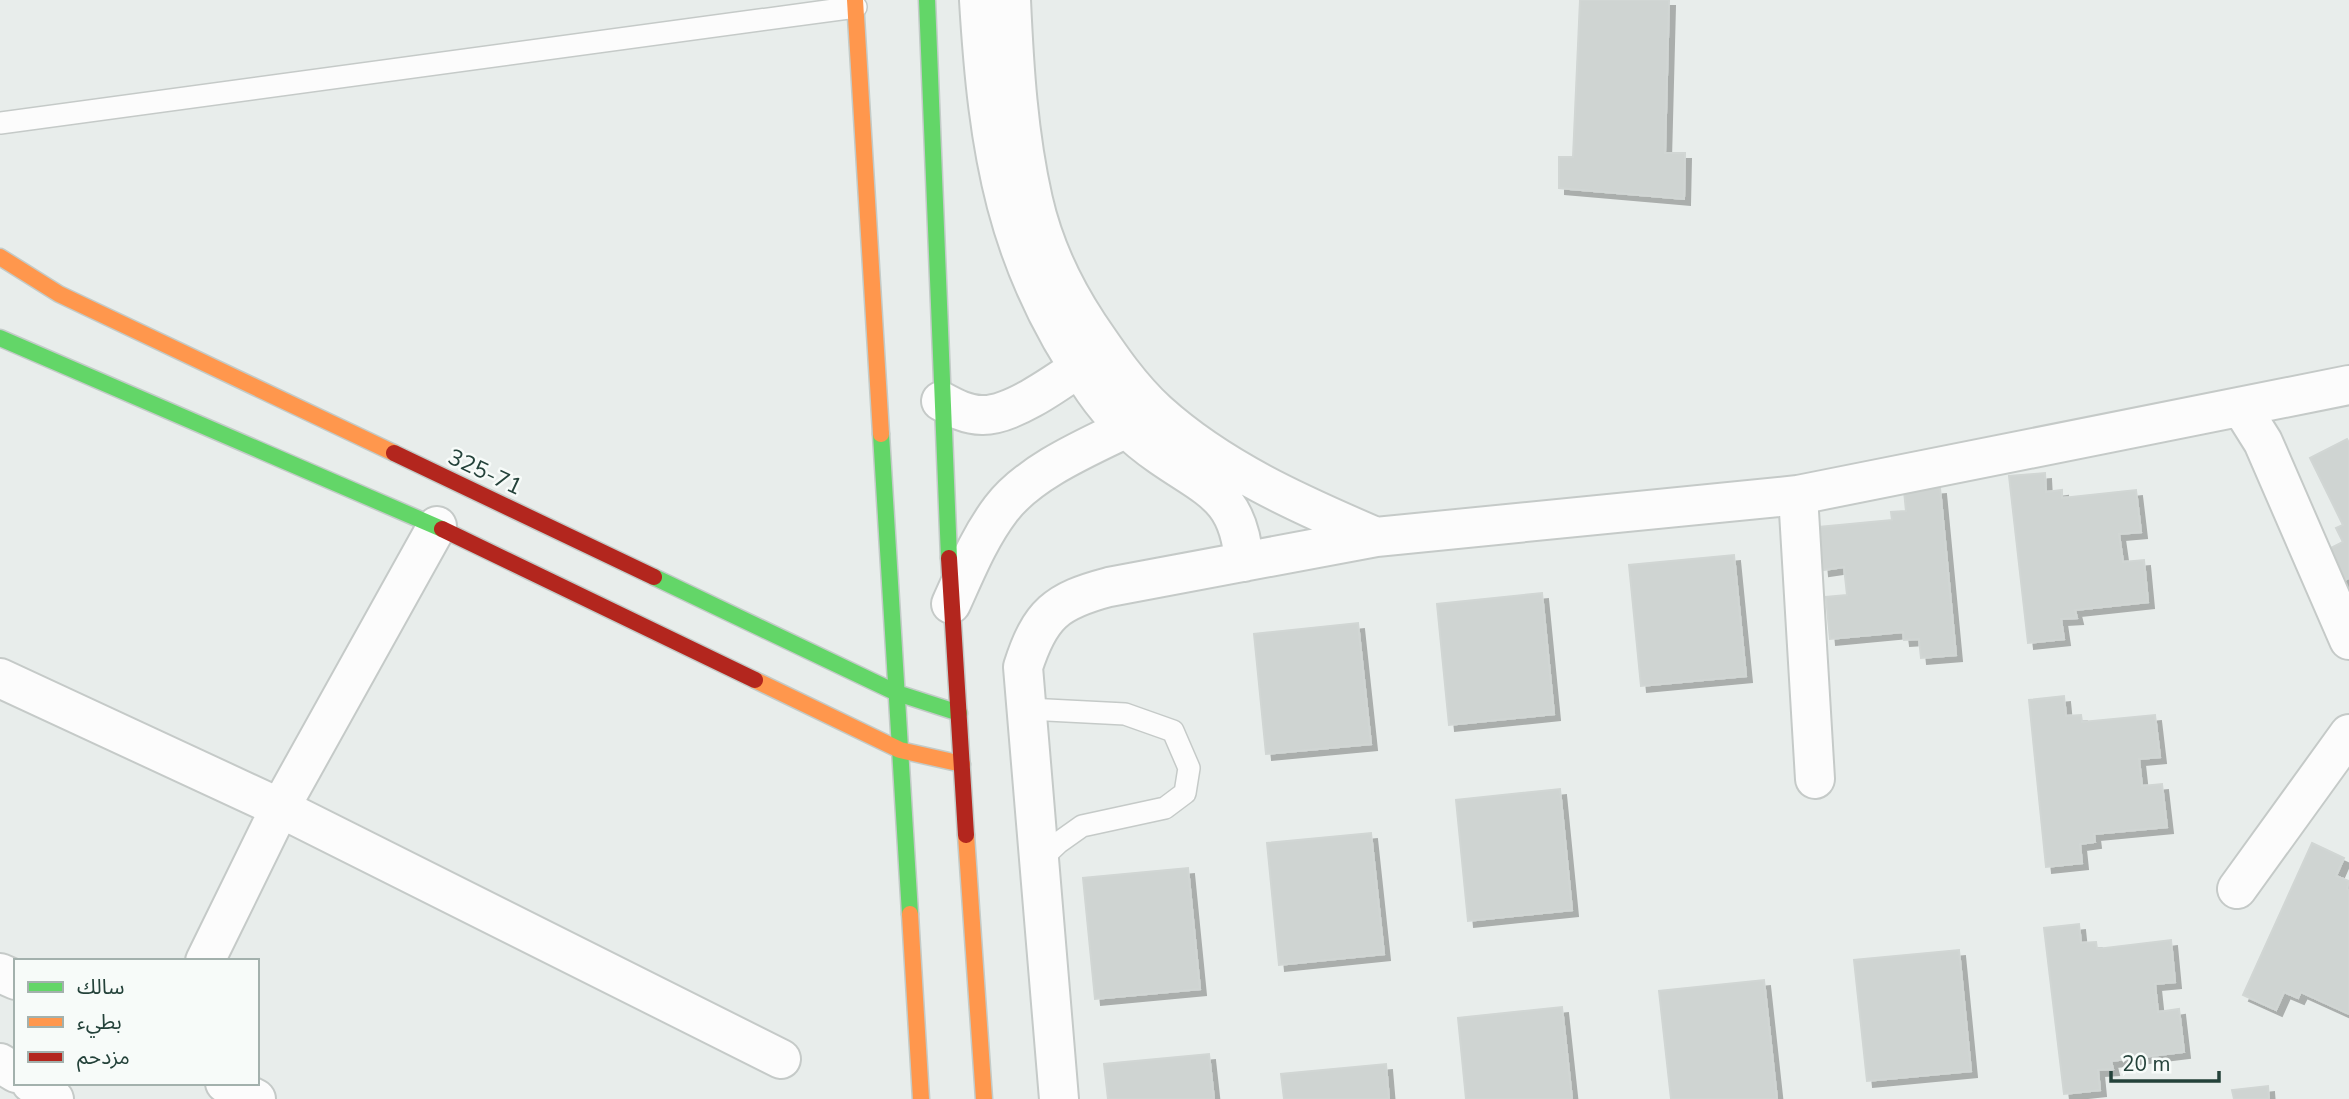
<svg xmlns="http://www.w3.org/2000/svg" width="2349" height="1099" font-family="'Nunito Sans','Noto Sans Arabic',sans-serif">
  <style>
    .building { fill: #cfd4d2; stroke: #d1d6d4; stroke-width: 2; filter: url(#shadow) }
    .lines { fill: none; stroke-linecap: round; stroke-linejoin: round }
    .lane-casing { stroke: #c5cac8; stroke-width: 24 }
    .street-casing { stroke: #c5cac8; stroke-width: 42 }
    .fast-casing { stroke: #c3cbc8; stroke-width: 19 }
    .slow-casing { stroke: #c3cbc8; stroke-width: 19 }
    .jam-casing { stroke: #c3cbc8; stroke-width: 19 }
    .lane { stroke: #fcfcfc; stroke-width: 21 }
    .street { stroke: #fcfcfc; stroke-width: 38 }
    .fast { stroke: #63d668; stroke-width: 16 }
    .slow { stroke: #ff974d; stroke-width: 16 }
    .jam { stroke: #b3261e; stroke-width: 16 }
    .labels { text-anchor: middle; dominant-baseline: central; stroke-width: 5; stroke-linejoin: round; paint-order: stroke }
    .street-label { font-size: 23px; fill: #24423a; stroke: #f7fbf9 }
  </style>
  <defs>
    <filter id="shadow"><feDropShadow dx="6" dy="6" stdDeviation="0" flood-color="#0004"/></filter>
  </defs>
  <rect width="100%" height="100%" fill="#e8edeb"/>
  <path class="building" d="M1580 0H1669L1665 153H1685L1684 199 1559 188V157H1573Z
    M2347 439 2349 443V578L2341 582 2325 551 2343 542 2336 528 2343 525 2310 458Z
    M2045 473 2046 492 2062 490V498L2136 490 2141 532 2119 534 2123 562 2144 560 2148 602 2075 610 2077 618 2061 619 2064 639 2028 643 2009 476Z
    M1940 488 1956 655 1921 658 1919 639 1904 640 1903 632 1830 639 1826 597 1847 595 1844 567 1823 570 1819 527 1892 520 1891 512 1906 511 1904 491Z
    M1734 555 1746 676 1641 686 1629 565Z
    M1542 593 1554 714 1449 725 1437 604Z
    M1358 623 1371 744 1266 754 1254 634Z
    M2064 696 2066 716 2081 715 2082 722 2155 715 2160 757 2139 759 2142 786 2162 784 2167 827 2094 834 2095 842 2080 844 2082 863 2046 867 2029 700Z
    M1560 789 1572 910 1468 921 1456 800Z
    M1371 833 1384 954 1279 965 1267 843Z
    M2312 843 2344 858 2336 876 2349 881 2347 889 2349 890V1014L2301 992 2298 998 2284 992 2276 1010 2243 995Z
    M1188 868 1200 989 1095 999 1083 878Z
    M2079 924 2081 943 2096 942 2097 949 2171 940 2175 982 2155 984 2158 1012 2179 1009 2184 1052 2111 1061 2113 1069 2098 1070 2100 1090 2064 1094 2044 928Z
    M1959 950 1971 1071 1867 1081 1854 960Z
    M1764 980 1777 1099H1671L1659 991Z
    M1562 1007 1572 1099H1466L1458 1018Z
    M1209 1054 1214 1099H1108L1104 1064Z
    M1386 1064 1389 1099H1284L1281 1074Z
    M2268 1086 2269 1099H2234L2232 1090Z"/>
  <g class="lines">
    <g class="lane-casing">
      <path id="lane" d="M0 123 856 7
        M1028 709 1125 714 1173 731 1189 768 1185 793 1165 808 1082 826 1058 843 1040 860"/>
    </g>
    <g class="street-casing">
      <path id="street" d="M979 0C988 150 1005 264 1094 390 1112 416 1135 438 1161 456 1210 490 1239 496 1244 562
        M1011 0C1014 67 1018 134 1033 200 1043 244 1063 287 1088 325 1109 356 1129 386 1157 412 1220 469 1299 504 1376 537
        M941 401C954 408 967 415 982 415 1016 416 1071 372 1100 353
        M2241 407 2263 442 2349 640
        M1798 495 1815 779
        M951 604C966 571 979 538 1001 509 1033 467 1101 442 1147 418
        M0 678 280 808 781 1059
        M2237 889 2349 734
        M205 961 280 808 437 526
        M0 973 16 980
        M0 1063 16 1073
        M31 1083 54 1099
        M225 1083 256 1099
        M1059 1099 1023 667C1040 614 1056 601 1109 587L1376 537 1798 495 2349 385"/>
    </g>
    <g class="fast-casing">
      <path id="fast" d="M927 0 949 558
        M0 338 442 529
        M881 434 910 914
        M654 577 897 693 959 713"/>
    </g>
    <g class="slow-casing">
      <path id="slow" d="M855 0 881 434
        M0 257 59 294 394 453
        M755 680 900 750 962 764
        M966 835 984 1099
        M910 914 921 1099"/>
    </g>
    <g class="jam-casing">
      <path id="jam" d="M394 453 654 577
        M442 529 755 680
        M949 558 966 835"/>
    </g>
    <use href="#lane" class="lane"/>
    <use href="#street" class="street"/>
    <use href="#fast" class="fast"/>
    <use href="#slow" class="slow"/>
    <use href="#jam" class="jam"/>
  </g>
  <g class="labels">
    <g class="street-label">
      <text transform="translate(485 472) rotate(25)">325-71</text>
    </g>
  </g>
  <rect x="14" y="959" width="245" height="126" fill="#f7fbf9" stroke="#a3b1ad" stroke-width="2"/>
  <rect x="28" y="982" width="35" height="10" fill="#63d668" stroke="#a3b1ad" stroke-width="2"/>
  <text x="77" y="994" font-size="21" fill="#24423a">سالك</text>
  <rect x="28" y="1017" width="35" height="10" fill="#ff974d" stroke="#a3b1ad" stroke-width="2"/>
  <text x="77" y="1029" font-size="21" fill="#24423a">بطيء</text>
  <rect x="28" y="1052" width="35" height="10" fill="#b3261e" stroke="#a3b1ad" stroke-width="2"/>
  <text x="77" y="1064" font-size="21" fill="#24423a">مزدحم</text>
  <path d="M2111 1071v10h108v-10" fill="none" stroke="#24423a" stroke-width="3.5"/>
  <text x="2122" y="1071" font-size="21" fill="#24423a" stroke="#f7fbf9" stroke-width="5" paint-order="stroke">20 m</text>
</svg>
